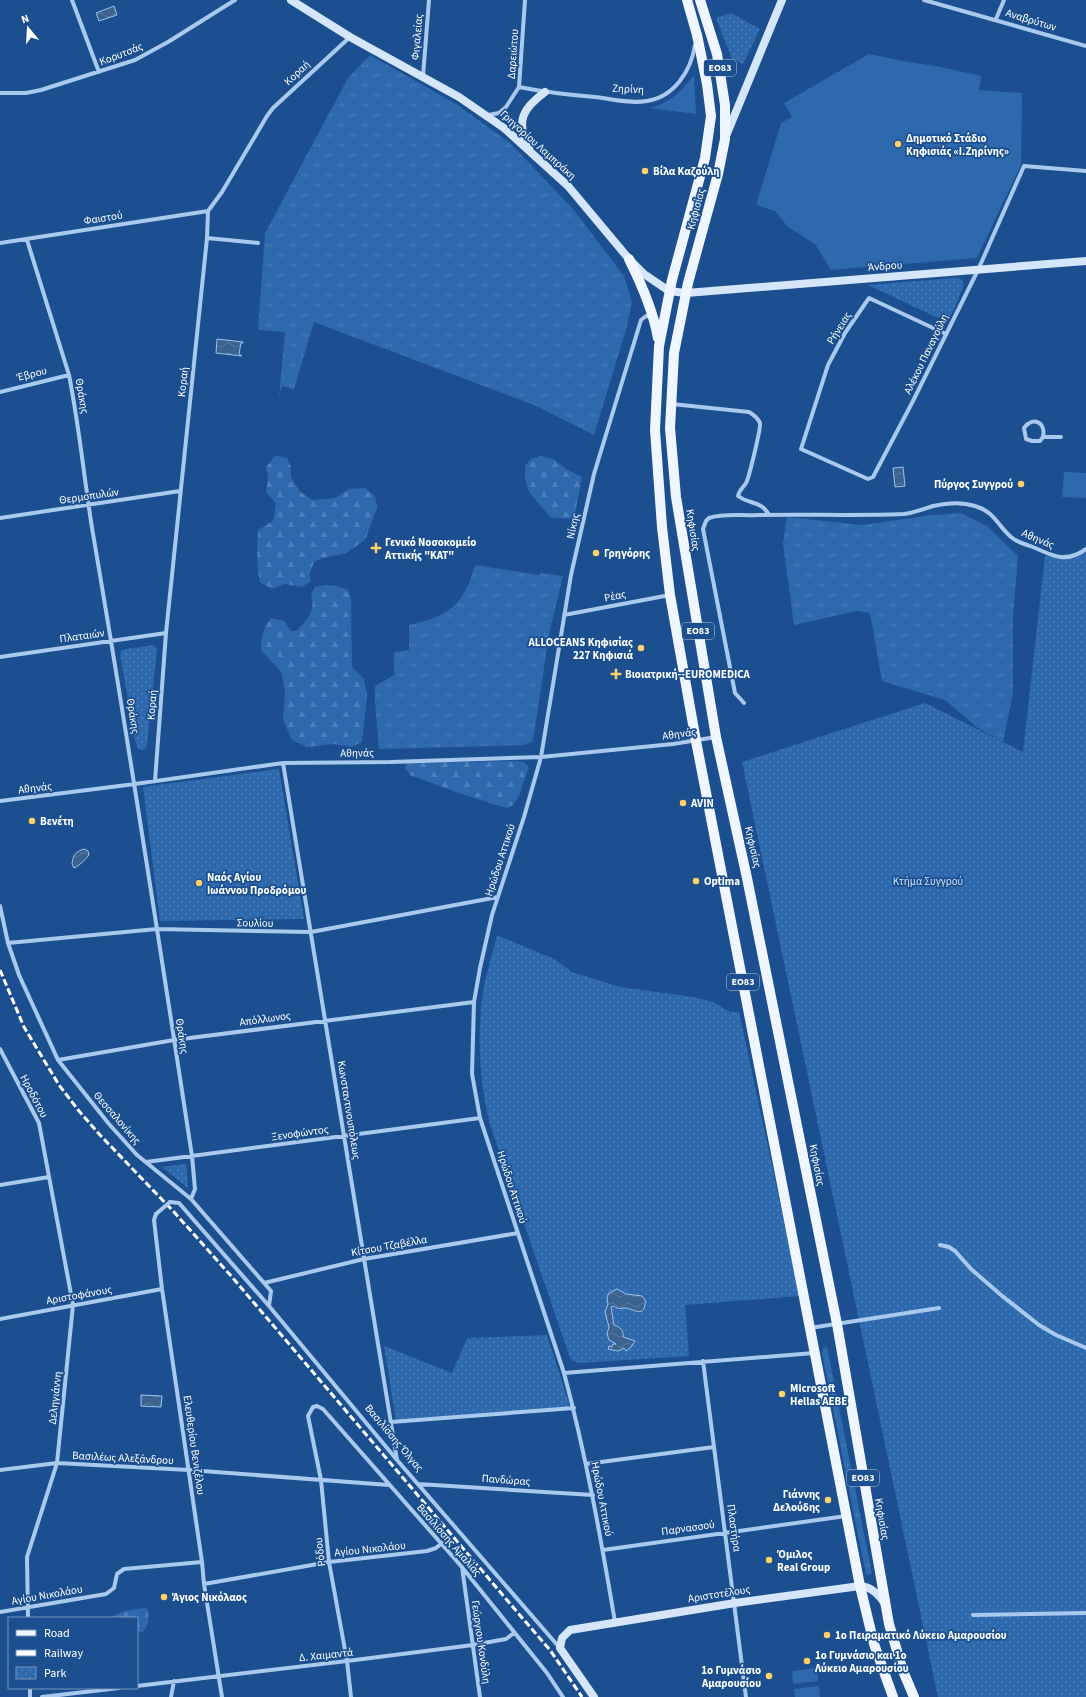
<svg xmlns="http://www.w3.org/2000/svg" width="1086" height="1697" font-family="'Source Sans 3',sans-serif">
  <style>
    .grass { fill: url(#grass-tufts) }
    .forest { fill: url(#forest-firs) }
    .park { fill: url(#park-dots) }
    .garden { fill: #2e69ad }
    .water { fill: url(#water-waves); stroke: #9cc4f0 }
    .lines { fill: none; stroke-linecap: round; stroke-linejoin: round }
    .street { stroke: #a9c9ee; stroke-width: 4 }
    .secondary { stroke: #d6e6fa; stroke-width: 8 }
    .primary { stroke: #f0f6ff; stroke-width: 10 }
    .rail { stroke: #fff; stroke-width: 3; stroke-dasharray: 7 3; stroke-linecap: butt }
    .street-bridge { stroke: #a9c9ee; stroke-width: 4 }
    .poi-dot { fill: #ffd166; stroke: #1b4f8f; stroke-width: 1.5 }
    .labels { text-anchor: middle; dominant-baseline: central; stroke-width: 3.5; stroke-linejoin: round; paint-order: stroke }
    .shield { fill: #1b4f8f; stroke: #bbcadd; stroke-width: 1 }
    .shield-label { font-size: 10px; font-weight: bold; fill: #fff }
    .street-label { font-size: 11px; fill: #fff; stroke: #1b4f8f }
    .poi-label { font-size: 11px; font-weight: bold; fill: #fff; stroke: #1b4f8f; text-anchor: start }
    .park-label { font-size: 11px; fill: #cfe3fa; stroke: #1b4f8f }
  </style>
  <defs>
    <pattern id="grass-tufts" width="24" height="20" patternUnits="userSpaceOnUse"><rect width="24" height="20" fill="#2e69ad"/><path d="M3 7l-1-3M5 7V3M7 7l1-3M15 17l-1-3M17 17v-4M19 17l1-3" fill="none" stroke="#4d80b9"/></pattern>
    <pattern id="forest-firs" width="22" height="20" patternUnits="userSpaceOnUse"><rect width="22" height="20" fill="#2e69ad"/><path d="M5 1l3.5 6h-7zM16 11l3.5 6h-7z" fill="#4d80b9"/></pattern>
    <pattern id="park-dots" width="8" height="8" patternUnits="userSpaceOnUse"><rect width="8" height="8" fill="#2e69ad"/><path d="M2 2h.1M6 6h.1" fill="none" stroke="#4d80b9" stroke-width="1.8" stroke-linecap="round"/></pattern>
    <pattern id="water-waves" width="16" height="10" patternUnits="userSpaceOnUse"><rect width="16" height="10" fill="#3c6290"/><path d="M0 5q4-4 8 0t8 0" fill="none" stroke="#597aa1"/></pattern>
  </defs>
  <rect width="100%" height="100%" fill="#1b4f8f"/>
  <path class="grass" d="M370 55 456 104 510 143 573 209 624 276 632 302 626 330 594 435 534 405 314 322 294 389 282 386 279 397 285 332 258 330 265 233 348 78Z
    M961 513 987 526 1018 556 1013 616V693L1003 742 978 728 945 700 882 681 870 613 857 611 794 625 783 543 787 517 862 525 933 515Z
    M475 565 539 575 540 573 563 576 549 634 534 735 532 742 525 745 379 749 375 702V686L394 675V652L409 650V625C449 616 464 605 475 565Z
    M827 1347 872 1574 866 1575 822 1353 823 1348Z"/>
  <path class="forest" d="M275 456 287 458 291 467V477L300 492 313 500 335 498 349 489 365 488 375 496 377 508 365 540 346 553 320 559 314 562 309 575 311 581 302 587 285 584 272 589 260 582C256 564 257 548 258 530L273 521 276 503 266 492 268 476 266 467Z
    M540 456 553 459 568 470 582 477 574 519 551 518 529 492 525 479V466L531 459Z
    M326 585 340 587 348 590 351 598 352 667 364 679 367 695 362 742 351 747 333 744 307 747 292 740 283 720 285 694 282 673 261 650C261 636 263 629 271 618L284 621 291 631H297C308 619 316 610 311 594L315 587Z
    M514 761 524 762 529 767 519 796 513 805 506 808 464 795 410 775 405 768 406 763Z
    M145 1608 148 1610C149 1620 149 1627 141 1633L137 1630V1618H111C119 1611 134 1609 145 1608Z"/>
  <path class="park" d="M731 13 760 29 743 64 732 59 716 18Z
    M955 278 961 279 964 285 951 316 938 318 868 285Z
    M1086 552V1697H938L742 762 925 703 1023 752 1045 556Z
    M154 645 157 649 147 745 144 750 138 749 135 740 120 654 122 650 126 649Z
    M279 769 304 919 160 921 143 787Z
    M497 935 556 960 572 972 620 987 693 997 713 1002 730 1012H739L800 1296 685 1305 689 1356 579 1363 573 1361 570 1358 490 1124C479 1082 477 1036 483 992 486 973 493 954 497 935Z
    M186 1164 188 1188 162 1167Z
    M547 1335 570 1406 563 1410 396 1421 384 1346 452 1373 467 1338Z"/>
  <path class="garden" d="M869 54 903 61 941 67 981 76 979 90 1022 93 1021 165 977 258 831 270 815 244 788 227 775 211 756 205 781 123 792 117 784 103Z
    M694 75 696 114 649 108C669 104 682 91 694 75Z
    M1064 472 1086 473V498L1062 497Z
    M817 1668 818 1681 793 1684 792 1671Z
    M819 1686 820 1697H795L794 1689Z"/>
  <path class="water" d="M114 6 117 15 99 21 96 13Z
    M217 339 243 342V343H241L239 354 242 356 216 353Z
    M903 467 905 486 895 487 893 468Z
    M84 849 88 851 89 855C87 858 78 867 74 868L72 864C73 855 75 852 84 849Z
    M617 1289 626 1294 642 1296C645 1299 646 1301 645 1305 643 1317 633 1309 626 1308 620 1308 619 1310 614 1306L611 1307 614 1325C620 1327 624 1330 623 1337L635 1341 631 1347 626 1351 624 1348 618 1351 608 1349 609 1346 612 1347 613 1344H616L609 1340 607 1334 609 1327 605 1312 608 1304 607 1297 609 1293Z
    M141 1395 162 1396 161 1407 141 1406Z"/>
  <g class="lines">
    <path class="street" d="M72 0 99 72
      M924 0 1086 46
      M996 19 1004 0
      M423 76 429 0
      M519 87C544 92 570 95 595 97 612 99 630 104 647 101 674 97 691 71 695 45
      M0 93H26L41 90 135 60 168 42 235 0
      M488 115 499 113 506 107 519 87 525 0
      M207 238 258 243
      M27 240 69 375C79 425 84 477 92 528 128 737 160 947 192 1156L195 1189 191 1199
      M0 243 208 211
      M946 334 869 298 845 333 828 365 801 449 868 479 873 477 913 401 978 270 1024 166 1086 171
      M0 392 69 375
      M672 404 749 412C754 415 758 418 760 423 761 428 749 478 746 483 743 488 739 490 738 496 750 505 761 500 769 515
      M1043 437C1046 422 1033 416 1024 428L1026 439 1032 441H1040L1043 437H1061
      M0 518 180 491
      M564 615 670 595
      M0 657 166 633
      M744 703 735 693 703 529 706 521 709 518C724 513 742 516 758 515 806 514 855 516 904 514 913 513 924 509 933 506 946 503 963 502 975 506 995 512 997 525 1011 537 1018 543 1025 544 1033 547 1054 556 1065 564 1086 549
      M283 763 397 1460
      M155 781 166 633 207 238 208 211 222 192 267 116 273 108 350 37
      M0 801 135 784 283 763 391 762 541 757 673 744 716 737
      M0 906 8 943 19 975 58 1060 109 1124 137 1155 191 1199 271 1291 269 1306
      M8 943 157 929 311 932 498 897
      M0 1049 39 1123 73 1305 57 1463 27 1557 28 1618
      M58 1060 174 1040 474 1002
      M146 1162 480 1118
      M0 1185 49 1177
      M170 1202 179 1203 269 1306 397 1460 559 1647
      M156 1214 154 1220 162 1289 202 1562 204 1584 222 1697
      M940 1245 949 1247 955 1251 971 1269 1001 1295 1039 1325 1056 1335 1086 1348
      M264 1283 364 1259 518 1233
      M0 1319 162 1289
      M810 1328 939 1308
      M703 1361 746 1697
      M564 1373 814 1353
      M391 1422 574 1408
      M586 1464 714 1447
      M0 1470 57 1463 189 1470 389 1485
      M418 1484 593 1495
      M603 1550 846 1516
      M462 1567 480 1697
      M204 1584 329 1562 427 1551 436 1548 442 1543
      M0 1612 106 1594 114 1588 117 1574 124 1569 202 1562
      M973 1615 1086 1613
      M615 1622C601 1539 586 1455 564 1373L480 1118 472 1074 474 1002 480 968 492 915 524 817 541 757 571 575 594 474 641 320 646 316 652 317
      M137 1686 347 1661 473 1645 506 1639 514 1633
      M30 1688V1697
      M42 1697 119 1688
      M171 1697 174 1681
      M351 1697 347 1661 329 1562 321 1480 308 1416 313 1407 317 1406 323 1409 461 1566 547 1673 563 1697"/>
    <path class="secondary" d="M291 0 350 37 459 97 504 128 568 186 629 259 644 274 669 291 686 293 1086 261
      M726 136 782 0
      M529 148C515 121 523 108 545 92
      M594 1697 560 1648 562 1638 570 1630 735 1603 860 1586C872 1587 879 1595 885 1604"/>
    <path class="primary" d="M687 0 697 35 707 84 711 116 705 158 672 280 659 346 655 430 662 527 670 595 696 741 860 1586 874 1644 893 1697
      M700 0 717 54 725 105V139L718 174 688 283 674 353 670 428 676 497 716 737 747 878 837 1324 889 1624 903 1671 914 1697
      M629 259C642 285 653 310 658 338"/>
    <path class="rail" d="M0 970 24 1027 59 1085 79 1111 100 1135 174 1212 232 1277 524 1620 550 1650 582 1697"/>
    <path class="street-bridge" d="M156 1214 170 1202"/>
  </g>
  <g class="poi-dot">
    <circle cx="898" cy="144" r="4"/>
    <circle cx="645" cy="171" r="4"/>
    <circle cx="1021" cy="484" r="4"/>
    <path d="M374 542h4v4h4v4h-4v4h-4v-4h-4v-4h4z"/>
    <circle cx="596" cy="553" r="4"/>
    <circle cx="641" cy="648" r="4"/>
    <path d="M614 668h4v4h4v4h-4v4h-4v-4h-4v-4h4z"/>
    <circle cx="683" cy="803" r="4"/>
    <circle cx="32" cy="821" r="4"/>
    <circle cx="696" cy="881" r="4"/>
    <circle cx="199" cy="883" r="4"/>
    <circle cx="782" cy="1394" r="4"/>
    <circle cx="828" cy="1500" r="4"/>
    <circle cx="769" cy="1560" r="4"/>
    <circle cx="164" cy="1597" r="4"/>
    <circle cx="827" cy="1635" r="4"/>
    <circle cx="807" cy="1661" r="4"/>
    <circle cx="769" cy="1676" r="4"/>
  </g>
  <g class="labels">
    <g class="shield">
      <rect x="704" y="60" width="32" height="16" rx="3"/>
      <rect x="682" y="623" width="32" height="16" rx="3"/>
      <rect x="727" y="974" width="32" height="16" rx="3"/>
      <rect x="847" y="1470" width="32" height="16" rx="3"/>
    </g>
    <g class="shield-label">
      <text x="720" y="68">ΕΟ83</text>
      <text x="698" y="631">ΕΟ83</text>
      <text x="743" y="982">ΕΟ83</text>
      <text x="863" y="1478">ΕΟ83</text>
    </g>
    <g class="street-label">
      <text transform="translate(1031 20) rotate(17)">Αναβρύτων</text>
      <text transform="translate(417 37) rotate(-85)">Φιγαλείας</text>
      <text transform="translate(121 54) rotate(-21)">Κορυτσάς</text>
      <text transform="translate(513 54) rotate(-86)">Δαρειώτου</text>
      <text transform="translate(297 73) rotate(-43)">Κοραή</text>
      <text transform="translate(628 89) rotate(3)">Ζηρίνη</text>
      <text transform="translate(538 145) rotate(42)">Γρηγορίου Λαμπράκη</text>
      <text transform="translate(696 209) rotate(-75)">Κηφισίας</text>
      <text transform="translate(103 218) rotate(-9)">Φαιστού</text>
      <text transform="translate(885 266) rotate(-4)">Άνδρου</text>
      <text transform="translate(839 328) rotate(-58)">Ρήνειας</text>
      <text transform="translate(926 354) rotate(-64)">Αλέκου Παναγούλη</text>
      <text transform="translate(32 374) rotate(-14)">Έβρου</text>
      <text transform="translate(183 382) rotate(-84)">Κοραή</text>
      <text transform="translate(82 396) rotate(80)">Θράκης</text>
      <text transform="translate(89 496) rotate(-8)">Θερμοπυλών</text>
      <text transform="translate(573 526) rotate(-77)">Νίκης</text>
      <text transform="translate(693 530) rotate(81)">Κηφισίας</text>
      <text transform="translate(1038 539) rotate(23)">Αθηνάς</text>
      <text transform="translate(615 596) rotate(-12)">Ρέας</text>
      <text transform="translate(82 636) rotate(-8)">Πλαταιών</text>
      <text transform="translate(152 705) rotate(-86)">Κοραή</text>
      <text transform="translate(133 716) rotate(81)">Θράκης</text>
      <text transform="translate(679 734) rotate(-8)">Αθηνάς</text>
      <text transform="translate(357 753) rotate(-1)">Αθηνάς</text>
      <text transform="translate(35 788) rotate(-7)">Αθηνάς</text>
      <text transform="translate(753 847) rotate(77)">Κηφισίας</text>
      <text transform="translate(500 860) rotate(-72)">Ηρώδου Αττικού</text>
      <text transform="translate(255 923) rotate(1)">Σουλίου</text>
      <text transform="translate(265 1019) rotate(-8)">Απόλλωνος</text>
      <text transform="translate(182 1036) rotate(81)">Θράκης</text>
      <text transform="translate(34 1096) rotate(62)">Ηροδότου</text>
      <text transform="translate(349 1110) rotate(81)">Κωνσταντινουπόλεως</text>
      <text transform="translate(117 1118) rotate(49)">Θεσσαλονίκης</text>
      <text transform="translate(300 1133) rotate(-8)">Ξενοφώντος</text>
      <text transform="translate(817 1165) rotate(79)">Κηφισίας</text>
      <text transform="translate(512 1187) rotate(72)">Ηρώδου Αττικού</text>
      <text transform="translate(389 1246) rotate(-10)">Κίτσου Τζαβέλλα</text>
      <text transform="translate(79 1295) rotate(-10)">Αριστοφάνους</text>
      <text transform="translate(55 1398) rotate(-84)">Δεληγιάννη</text>
      <text transform="translate(394 1438) rotate(50)">Βασιλίσσης Όλγας</text>
      <text transform="translate(194 1445) rotate(82)">Ελευθερίου Βενιζέλου</text>
      <text transform="translate(123 1458) rotate(3)">Βασιλέως Αλεξάνδρου</text>
      <text transform="translate(506 1480) rotate(4)">Πανδώρας</text>
      <text transform="translate(602 1499) rotate(79)">Ηρώδου Αττικού</text>
      <text transform="translate(882 1519) rotate(80)">Κηφισίας</text>
      <text transform="translate(688 1528) rotate(-8)">Παρνασσού</text>
      <text transform="translate(734 1528) rotate(82)">Πλαστήρα</text>
      <text transform="translate(449 1540) rotate(49)">Βασιλίσσης Αμαλίας</text>
      <text transform="translate(370 1549) rotate(-6)">Αγίου Νικολάου</text>
      <text transform="translate(320 1552) rotate(-97)">Ρόδου</text>
      <text transform="translate(719 1594) rotate(-9)">Αριστοτέλους</text>
      <text transform="translate(47 1595) rotate(-10)">Αγίου Νικολάου</text>
      <text transform="translate(481 1642) rotate(82)">Γεώργιου Κονδύλη</text>
      <text transform="translate(326 1655) rotate(-6)">Δ. Χαιμαντά</text>
    </g>
    <g class="poi-label">
      <text x="906" y="138">Δημοτικό Στάδιο<tspan x="906" dy="13">Κηφισιάς «Ι.Ζηρίνης»</tspan></text>
      <text x="653" y="171">Βίλα Καζούλη</text>
      <text x="1013" y="484" text-anchor="end">Πύργος Συγγρού</text>
      <text x="385" y="542">Γενικό Νοσοκομείο<tspan x="385" dy="13">Αττικής "ΚΑΤ"</tspan></text>
      <text x="604" y="553">Γρηγόρης</text>
      <text x="633" y="642" text-anchor="end">ALLOCEANS Κηφισίας<tspan x="633" dy="13">227 Κηφισιά</tspan></text>
      <text x="625" y="674">Βιοιατρική--EUROMEDICA</text>
      <text x="691" y="803">AVIN</text>
      <text x="40" y="821">Βενέτη</text>
      <text x="207" y="877">Ναός Αγίου<tspan x="207" dy="13">Ιωάννου Προδρόμου</tspan></text>
      <text x="704" y="881">Optima</text>
      <text x="790" y="1388">Microsoft<tspan x="790" dy="13">Hellas AEBE</tspan></text>
      <text x="820" y="1494" text-anchor="end">Γιάννης<tspan x="820" dy="13">Δελούδης</tspan></text>
      <text x="777" y="1554">Όμιλος<tspan x="777" dy="13">Real Group</tspan></text>
      <text x="172" y="1597">Άγιος Νικόλαος</text>
      <text x="835" y="1635">1ο Πειραματικό Λύκειο Αμαρουσίου</text>
      <text x="815" y="1655">1ο Γυμνάσιο και 1ο<tspan x="815" dy="13">Λύκειο Αμαρουσίου</tspan></text>
      <text x="761" y="1670" text-anchor="end">1ο Γυμνάσιο<tspan x="761" dy="13">Αμαρουσίου</tspan></text>
    </g>
    <g class="park-label">
      <text x="928" y="881">Κτήμα Συγγρού</text>
    </g>
  </g>
  <rect x="8" y="1617" width="130" height="72" fill="#1b4f8f" stroke="#7695bc"/>
  <rect x="16" y="1630" width="20" height="6" fill="#f0f6ff" stroke="#7695bc"/>
  <text x="44" y="1637" font-size="12" fill="#ffffff">Road</text>
  <rect x="16" y="1650" width="20" height="6" fill="#ffffff" stroke="#7695bc"/>
  <text x="44" y="1657" font-size="12" fill="#ffffff">Railway</text>
  <rect x="16" y="1667" width="20" height="12" fill="url(#park-dots)" stroke="#7695bc"/>
  <text x="44" y="1677" font-size="12" fill="#ffffff">Park</text>
  <g transform="translate(28 28) rotate(342)" stroke="#1b4f8f" stroke-width="3" paint-order="stroke">
  <path d="M0-3L7 15L0 10L-7 15Z" fill="#ffffff"/>
  <text y="-6" font-size="11" font-weight="bold" text-anchor="middle" fill="#ffffff">N</text>
  </g>
</svg>
